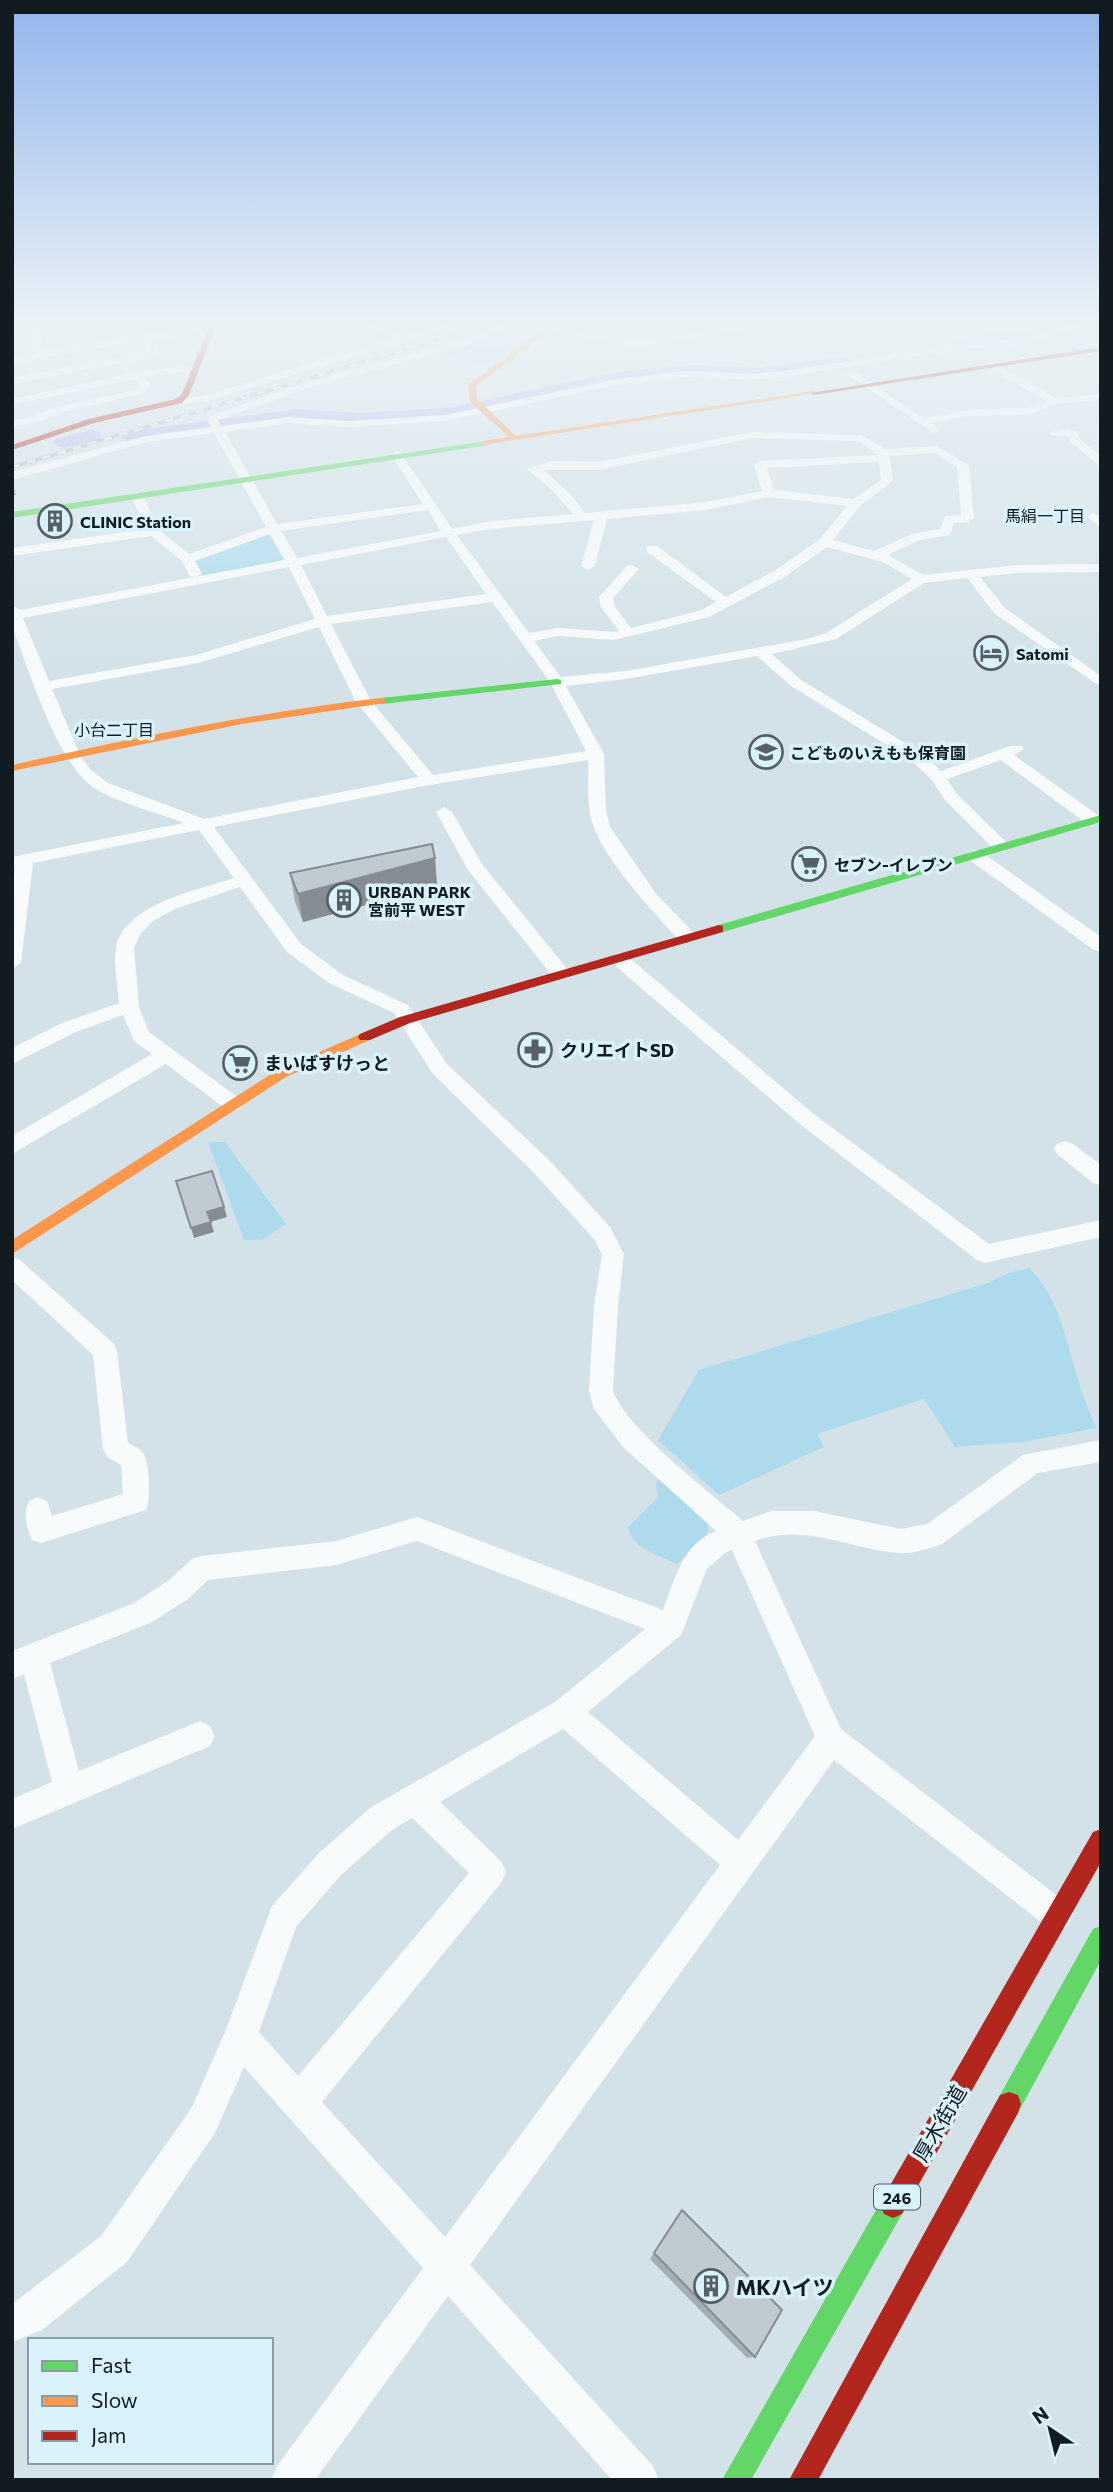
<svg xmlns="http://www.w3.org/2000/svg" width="1113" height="2492" font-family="Commissioner,'Noto Sans JP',sans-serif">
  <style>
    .green { fill: #addbed }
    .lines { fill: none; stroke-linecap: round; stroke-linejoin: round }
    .river { fill: #b4b7f3; fill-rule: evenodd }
    .street { fill: #f8fbfc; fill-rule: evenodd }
    .fast { fill: #63d668; fill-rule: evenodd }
    .slow { fill: #ff974d; fill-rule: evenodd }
    .jam { fill: #b3261e; fill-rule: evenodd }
    .rail-casing { stroke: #b3b8b8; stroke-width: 3.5 }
    .rail { stroke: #daf2fc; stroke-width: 2.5; stroke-dasharray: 8; stroke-linecap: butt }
    .wall { fill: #a4aeb4 }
    .shaded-wall { fill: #868d92 }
    .building { fill: #bfcad1; stroke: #868d92; stroke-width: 2 }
    .labels { text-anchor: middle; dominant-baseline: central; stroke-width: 7; stroke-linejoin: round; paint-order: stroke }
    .far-neighbourhood-label { font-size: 16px; fill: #111b20; stroke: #daf2fc }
    .far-poi-label { font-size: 16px; font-weight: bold; fill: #111b20; stroke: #daf2fc; text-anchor: start }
    .shield { fill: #daf2fc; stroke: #4d5c62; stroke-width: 2 }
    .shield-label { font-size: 16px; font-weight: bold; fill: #111b20 }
    .poi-label { font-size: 18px; font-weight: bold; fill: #111b20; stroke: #daf2fc; text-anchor: start }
    .near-street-label { font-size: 21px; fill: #111b20; stroke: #daf2fc }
    .near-poi-label { font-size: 21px; font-weight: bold; fill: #111b20; stroke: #daf2fc; text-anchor: start }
  </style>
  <rect width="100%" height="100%" fill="#d2e2e8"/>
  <path class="green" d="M517 326 535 331 487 366 440 353 506 327Z
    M268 533 283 559 278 564 210 576 202 574 194 561Z
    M208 1142H225L286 1224 262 1240H244Z
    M1029 1268C1058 1296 1066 1339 1077 1376 1082 1394 1089 1411 1096 1428L1022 1442 955 1447 924 1399 817 1434 824 1447 719 1495 658 1440 699 1370 988 1283 1006 1274Z
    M662 1477 708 1520 707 1538 677 1564C659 1555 632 1549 628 1527L658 1497 656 1483Z"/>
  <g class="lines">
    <path class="river" d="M1043 326H1074L1072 330C1051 335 967 360 953 344 958 338 1027 330 1043 326Z
      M845 357 854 363 852 367 759 380 695 377 624 383 446 420 357 425 296 421 132 443 125 441 122 437 125 433 132 431 296 409 357 413 446 408 624 371 695 365 759 368Z
      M92 430 99 432 102 436 99 440 64 448 57 446 54 442 57 438Z"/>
    <path class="street" d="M34 326H44L41 347 46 350C110 338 176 326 242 326L152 340 159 349 150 357 12 384V378L143 353 148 348 143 341 12 363V357L36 352 31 348Z
      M364 326H380L405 335 434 326H451L413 339V342H404L207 401 179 404 174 401 179 398 202 396 394 338Z
      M494 326H508L468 345 315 386 218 420 221 426 289 417 349 421 445 415 617 379 686 371 751 374 784 371 949 345 1022 338 1064 326H1082L1022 344 949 351 784 377 751 380 686 377 617 385 445 421 349 427 289 423 225 432 277 524 423 504 391 455 397 451 401 453 452 529 491 521 573 514 554 492 527 469 552 461 598 462 752 432 861 435 886 449 937 446 969 465 974 518 968 522 954 523 950 535 920 540 888 555 923 575 1016 565 1101 564V572L1016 573 980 577 1005 608 1101 676V687L995 614 967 578 924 583 836 639 772 654 801 680 923 754 941 771 1010 746H1022L1024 749 1014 755 1099 816V824H1087L1001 760 947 779 956 793 1011 847 1002 852 996 851 944 799 932 780 911 760 791 686 757 656 626 679 566 686 604 754 606 810 610 827 657 895 695 934 697 938 695 942H681C655 914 605 861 593 825 586 805 589 781 588 760L429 785 214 827 301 944 343 975 408 1005 447 1064 549 1160 610 1227 624 1254 618 1306 613 1391C627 1430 710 1492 743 1521L771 1511H814L901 1529 927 1524 1023 1455 1101 1440V1462L1038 1473 942 1544C930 1548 913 1554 900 1553 850 1550 806 1522 755 1541L841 1729 1068 1904 1073 1915 1068 1926 1057 1931 1046 1926 834 1760 470 2265 653 2466 659 2480H612L448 2296 315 2480H271L277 2466 423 2268 244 2067 215 2133 127 2262 42 2330 12 2342V2304L101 2236 191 2109 225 2032 272 1906 319 1853 370 1808 555 1702 645 1629 417 1541 336 1565 208 1580 188 1599 152 1622 50 1663 79 1771 200 1721 210 1726 215 1736 210 1746 12 1829V1799L52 1782 24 1674 12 1679V1651L132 1604 168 1581 192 1559 202 1556 336 1541 417 1517 663 1610C675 1579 682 1544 716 1531L623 1447 594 1409 589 1391 594 1306 602 1254 594 1239 533 1172 433 1074 394 1013 329 983 287 952 240 887 175 909 153 921 141 933 134 948 139 1007 149 1032 240 1099 243 1104 240 1109 233 1111 226 1109 166 1064 12 1154V1136L152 1054 134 1041 123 1015 76 1032 12 1064V1048L62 1023 119 1003C118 987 113 964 116 948 124 904 198 890 234 878L199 830 33 863 21 963 12 969V891L15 867H12V857L184 823C159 813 115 802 94 788 56 762 30 671 12 627V605L20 610 285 560 270 534 195 561 202 573 195 577 190 576 182 561 151 536 12 556V548L146 529 131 496 137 492 143 496 159 530 189 554 266 527 214 433 147 442 12 480V472L146 436 211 427 206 419 208 417 307 382 460 341ZM752 438 858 441 878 455 760 461 754 465 762 491 706 502 585 513 570 494 543 470H598ZM935 453 957 467 961 515 945 516 940 529 912 534 874 551 833 540 860 506 893 481 890 456ZM879 462 881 480 854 499 774 490 767 468ZM769 497 847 506 820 539 776 570 726 597 657 546H647V552L716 602 699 611 631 628 615 607 613 598 639 569 632 565 627 566 599 597 601 607 619 631 614 632 558 628 529 633 457 535 491 529 594 520 581 566 588 570 595 566 607 519 706 510ZM428 510 441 531 297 558 281 531ZM446 537 486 594 327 616 301 565ZM827 547 883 562 912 579 826 633 807 639 626 671 561 677 534 641 558 636 614 640 709 617 786 576ZM289 567 315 619 196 655 49 681 23 618ZM492 602 550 682 586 751 433 775 371 701 331 624ZM319 627 356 702 418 777 204 819 108 783 91 770 80 755 52 689 198 663ZM732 1550 815 1736 738 1840 588 1712 681 1635 707 1569 725 1553ZM563 1729 720 1865 445 2237 322 2102 501 1883 506 1872 501 1861 440 1802ZM412 1818 469 1873 298 2076 259 2032 296 1927 341 1875 392 1830Z
      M525 326C562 326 596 338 632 339 675 340 717 326 761 326L649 345H629Z
      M992 362 1056 398 1101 394V400L1056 404 1031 414 968 416 931 423 940 430 934 433 845 373 854 371 923 418 968 410 1029 408 1046 401 988 367V363Z
      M196 365 201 368 200 370 145 377 151 385 142 394 67 411 41 421 12 427V421L34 416 60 406 134 390 140 385 135 379 12 405V399L137 372Z
      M1067 429 1077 432 1080 439 1101 457V467L1071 442 1068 436H1053L1047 433Z
      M1093 513 1101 517V528L1087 517Z
      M444 807 452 812 482 864 568 970 570 974 568 978H554L468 870 436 812Z
      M974 850 980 851 1101 937V952L1094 950 968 859 965 855Z
      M619 953 626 955 815 1115 989 1244 1101 1220V1237L985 1263 977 1260 801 1125 612 963 610 959Z
      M1065 1141 1073 1144 1101 1165V1185L1093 1183 1057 1154 1054 1149 1057 1144Z
      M12 1257 20 1260 114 1344 117 1351 128 1443C133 1446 140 1448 143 1453 150 1462 151 1500 146 1510L41 1543 32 1540C26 1527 23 1513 29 1501L38 1497 47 1501 52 1516 123 1494 121 1465 107 1457 103 1449 93 1355 12 1280Z"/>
    <path class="fast" d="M486 441 489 445 12 518V512Z
      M557 679 561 680V684L381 704 376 701 381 698Z
      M1101 815V822L723 932H715L713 929 715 926Z
      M1101 1926V1960L1018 2113 1009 2116 1000 2113 997 2104 1000 2095 1093 1929Z
      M893 2192 902 2196 906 2205 902 2214 751 2480H722L884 2196Z"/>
    <path class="slow" d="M548 326H556L476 386 477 399 516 436 814 391 818 393 483 445V441L509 437 470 402 468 385Z
      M381 698 385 699V703L242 724 12 771V765C135 738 257 712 381 698Z
      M365 1032 370 1034 372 1037 370 1040 286 1077 12 1254V1240L276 1071Z"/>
    <path class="jam" d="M209 326H216L189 395 182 403 94 423 12 450V445L89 419 176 399 182 394Z
      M1101 347V351L814 395 810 393Z
      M719 925 723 926V932L410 1023 370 1040H360L358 1037 360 1034 400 1017Z
      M1101 1829V1862L902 2214 893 2218 884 2214 880 2205 884 2196 1093 1832Z
      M1009 2092 1018 2095 1021 2104 1018 2113 818 2480H789L1000 2095Z"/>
    <g class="rail-casing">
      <path id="rail" d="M12 467 485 326"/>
    </g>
    <use href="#rail" class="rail"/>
  </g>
  <path class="wall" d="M435 858 437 886 303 922 295 902 290 873Z
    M682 2210 755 2357 747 2358 650 2259Z"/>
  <path class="shaded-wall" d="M12 482 16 495 12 496Z
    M435 858 437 886 303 922 298 894Z
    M224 1207 227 1217 210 1222 207 1212Z
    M211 1222 214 1232 194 1238 191 1228Z"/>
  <path class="building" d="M432 844 435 858 298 894 290 873Z
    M212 1171 224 1207 207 1212 211 1222 191 1228 176 1181Z
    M682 2210 782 2310 755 2357 654 2253Z"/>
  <linearGradient id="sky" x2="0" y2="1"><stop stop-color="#93b5ec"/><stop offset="0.48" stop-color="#ebf2f5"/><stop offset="1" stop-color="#ebf2f5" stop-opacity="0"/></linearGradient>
  <rect width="1113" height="675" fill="url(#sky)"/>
  <defs>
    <g id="building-ring" transform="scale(1.75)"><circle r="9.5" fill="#daf2fc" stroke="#556166" stroke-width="1.5"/><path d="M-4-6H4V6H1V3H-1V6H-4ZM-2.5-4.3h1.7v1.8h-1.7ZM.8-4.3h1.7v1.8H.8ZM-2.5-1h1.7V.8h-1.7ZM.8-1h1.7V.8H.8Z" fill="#556166"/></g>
    <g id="hotel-ring" transform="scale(1.75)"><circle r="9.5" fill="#daf2fc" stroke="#556166" stroke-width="1.5"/><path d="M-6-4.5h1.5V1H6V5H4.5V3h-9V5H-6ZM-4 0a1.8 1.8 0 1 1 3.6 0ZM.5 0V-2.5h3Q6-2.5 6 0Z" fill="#556166"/></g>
    <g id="school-ring" transform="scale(1.75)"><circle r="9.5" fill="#daf2fc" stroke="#556166" stroke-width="1.5"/><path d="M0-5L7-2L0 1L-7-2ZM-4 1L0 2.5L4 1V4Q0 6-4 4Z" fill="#556166"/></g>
    <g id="supermarket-ring" transform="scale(1.75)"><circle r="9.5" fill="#daf2fc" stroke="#556166" stroke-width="1.5"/><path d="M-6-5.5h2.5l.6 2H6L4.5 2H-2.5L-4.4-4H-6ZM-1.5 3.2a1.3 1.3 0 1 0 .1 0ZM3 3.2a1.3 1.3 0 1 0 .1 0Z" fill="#556166"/></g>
    <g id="pharmacy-ring" transform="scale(1.75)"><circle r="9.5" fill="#daf2fc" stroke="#556166" stroke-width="1.5"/><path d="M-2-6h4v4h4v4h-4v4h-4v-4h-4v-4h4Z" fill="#556166"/></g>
  </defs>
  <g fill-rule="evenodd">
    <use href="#building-ring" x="55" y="521"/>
    <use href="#hotel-ring" x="991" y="653"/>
    <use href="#school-ring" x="766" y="752"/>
    <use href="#supermarket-ring" x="809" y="864"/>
    <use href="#building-ring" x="344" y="900"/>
    <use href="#pharmacy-ring" x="535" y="1050"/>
    <use href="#supermarket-ring" x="240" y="1063"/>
    <use href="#building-ring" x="711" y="2286"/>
  </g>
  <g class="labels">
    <g class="far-neighbourhood-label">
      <text x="1045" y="515">馬絹一丁目</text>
      <text x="114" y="729">小台二丁目</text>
    </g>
    <g class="far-poi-label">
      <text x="80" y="521">CLINIC Station</text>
      <text x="1016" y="653">Satomi</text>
      <text x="790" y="752">こどものいえもも保育園</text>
      <text x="834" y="864">セブン-イレブン</text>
      <text x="368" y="891">URBAN PARK<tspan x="368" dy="18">宮前平 WEST</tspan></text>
    </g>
    <rect class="shield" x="874" y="2184.5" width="46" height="25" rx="5"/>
    <g class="shield-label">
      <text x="897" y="2197">246</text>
    </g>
    <g class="poi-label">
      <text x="560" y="1050">クリエイトSD</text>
      <text x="264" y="1063">まいばすけっと</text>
    </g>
    <g class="near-street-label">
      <text transform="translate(939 2123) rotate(-60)">厚木街道</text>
    </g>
    <g class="near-poi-label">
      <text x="736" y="2286">MKハイツ</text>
    </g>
  </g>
  <rect width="1113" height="2492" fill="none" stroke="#111b20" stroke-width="28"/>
  <rect x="28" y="2338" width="245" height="126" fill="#daf2fc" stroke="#8a9ca4" stroke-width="2"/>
  <rect x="42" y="2361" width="35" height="10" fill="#63d668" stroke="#8a9ca4" stroke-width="2"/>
  <text x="91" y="2373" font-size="21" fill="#111b20">Fast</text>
  <rect x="42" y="2396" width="35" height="10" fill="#ff974d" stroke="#8a9ca4" stroke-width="2"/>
  <text x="91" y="2408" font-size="21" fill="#111b20">Slow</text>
  <rect x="42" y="2431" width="35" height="10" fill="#b3261e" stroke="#8a9ca4" stroke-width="2"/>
  <text x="91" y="2443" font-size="21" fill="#111b20">Jam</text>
  <g transform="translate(1050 2429) rotate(325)" stroke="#daf2fc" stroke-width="5" paint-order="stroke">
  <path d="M0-5L12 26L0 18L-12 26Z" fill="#111b20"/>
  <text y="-10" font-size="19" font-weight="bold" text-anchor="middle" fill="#111b20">N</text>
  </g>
</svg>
